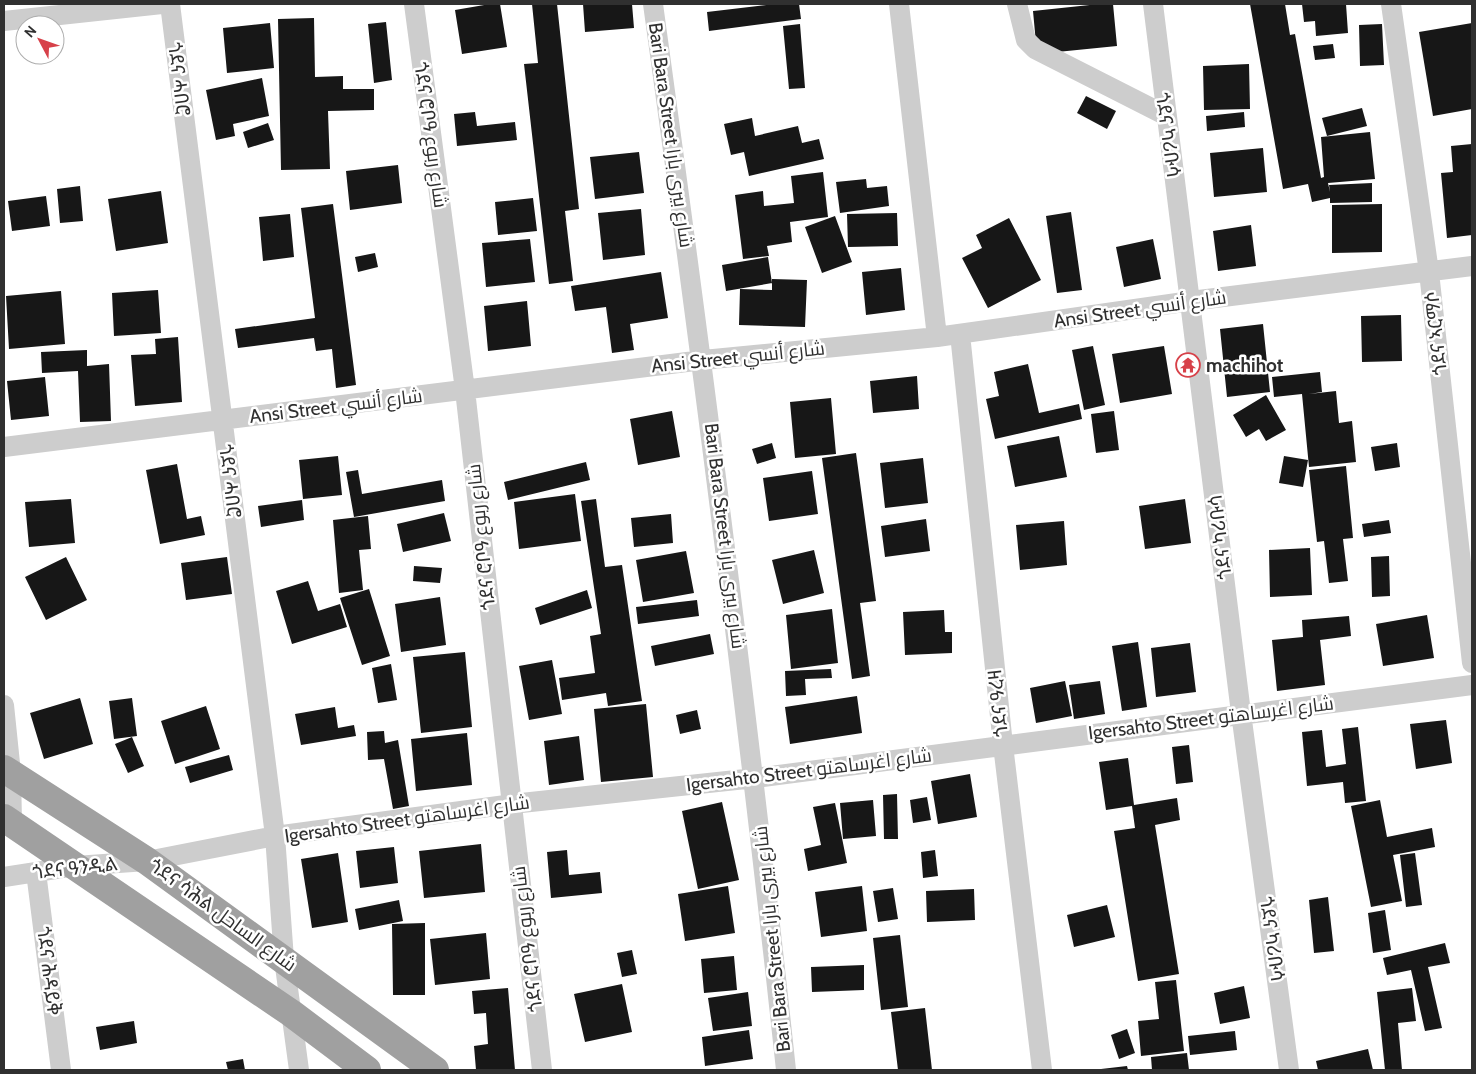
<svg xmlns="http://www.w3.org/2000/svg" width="1476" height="1074" font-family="Cabin,Cairo,'Noto Sans Ethiopic',sans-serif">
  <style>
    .building { fill: #171717 }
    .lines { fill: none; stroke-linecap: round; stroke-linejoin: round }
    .minor { stroke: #cdcdcd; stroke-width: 20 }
    .trunk { stroke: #a0a0a0; stroke-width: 28 }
    .labels { text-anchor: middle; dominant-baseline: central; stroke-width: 5; stroke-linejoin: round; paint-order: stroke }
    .street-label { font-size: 19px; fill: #303030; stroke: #fff }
    .poi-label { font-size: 19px; font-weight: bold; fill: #303030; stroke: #fff; text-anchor: start }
  </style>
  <rect width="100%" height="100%" fill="#fff"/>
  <path class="building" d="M490 4H500L507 47 462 54 455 10Z
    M532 4H557L579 209 565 211 573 281 549 284 524 64 538 63Z
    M583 4H632L634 28 585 32Z
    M775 4H799L801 19 709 31 707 12Z
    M1099 4H1113L1117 46 1037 54 1033 11Z
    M1250 4H1285L1290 35 1295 34 1321 178 1324 177 1321 137 1370 132 1375 179 1328 183 1330 192 1329 185 1372 183V202L1330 203V198L1312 202 1308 184 1283 189Z
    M1302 4H1346L1348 33 1316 36 1315 21 1304 22Z
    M314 18 315 77 343 76V89H374V110L328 111 330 169 281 170 278 19Z
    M386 22 392 80 374 83 368 24Z
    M270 23 274 68 227 73 223 28Z
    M1472 23V109L1433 116 1419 32Z
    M800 24 805 88 789 89 783 26Z
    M1382 24 1384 65 1360 66 1359 25Z
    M1333 44 1335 58 1315 60 1313 46Z
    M1249 64 1250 109 1204 110 1203 66Z
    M262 78 269 116 233 124 235 136 216 140 206 90Z
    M1086 96 1116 111 1107 129 1077 113Z
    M1362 108 1367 126 1327 136 1322 118Z
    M475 112 477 126 515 122 517 140 457 146 454 114Z
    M1244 112 1245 127 1207 131 1206 116Z
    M752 118 755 136 798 126 802 143 819 139 824 159 749 176 744 152 731 155 724 124Z
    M268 123 274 140 248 148 243 132Z
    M1472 144V235L1447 238 1441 173 1453 172 1451 146Z
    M1263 148 1267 192 1214 197 1210 153Z
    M639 152 644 193 595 199 590 157Z
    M398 165 402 203 350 210 346 171Z
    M823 172 828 217 790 222 792 242 767 246 769 256 743 259 735 195 763 191 764 206 794 203 791 176Z
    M866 179 867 188 887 186 889 206 840 213 836 182Z
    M80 186 83 221 60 223 57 189Z
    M161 191 168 243 116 251 108 199Z
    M46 196 50 226 12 231 8 201Z
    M533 198 537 231 498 235 495 202Z
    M333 204 356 385 336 388 332 349 316 351 314 338 238 348 235 329 315 318 301 208Z
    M1382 204V252L1332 253V205Z
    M641 209 645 255 603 260 598 213Z
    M1071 212 1082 290 1057 293 1046 216Z
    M897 213 898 246 848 247 847 214Z
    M290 214 294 257 263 261 259 217Z
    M835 216 852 262 822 273 805 227Z
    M1009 218 1041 280 988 308 962 258 982 248 976 235Z
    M1251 225 1256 266 1218 271 1213 231Z
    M530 239 535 282 486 287 482 243Z
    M1153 239 1161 279 1124 287 1116 247Z
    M375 253 378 267 358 272 355 257Z
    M768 257 772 283 726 291 722 265Z
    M901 268 905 310 866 315 862 272Z
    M661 272 668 318 630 324 634 350 612 353 606 307 575 311 571 286Z
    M772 279 807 280 805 327 739 325 740 289 772 290Z
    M158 290 161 333 114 336 112 293Z
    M61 291 65 344 9 349 6 296Z
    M527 301 531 346 488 351 484 306Z
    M1401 315 1402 361 1362 362 1361 316Z
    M1263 324 1270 392 1227 397 1220 329Z
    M178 337 182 402 135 406 131 355 156 354 155 339Z
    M1093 346 1105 405 1084 410 1072 350Z
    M1164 346 1172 394 1120 403 1112 354Z
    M87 350V366L109 364 111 421 80 422 78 371 42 373 41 352Z
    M1028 364 1039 413 1079 404 1082 419 995 439 986 399 999 396 994 372Z
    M1320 372 1322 392 1309 394 1336 391 1339 423 1352 421 1356 462 1309 467 1302 394 1274 397 1272 377Z
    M917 376 919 409 873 413 870 381Z
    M45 377 49 416 11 420 7 381Z
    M1266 395 1286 430 1266 441 1259 429 1246 437 1233 415Z
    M831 398 836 454 795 458 790 402Z
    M672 411 680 457 638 465 630 419Z
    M1114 411 1119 450 1096 453 1091 414Z
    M1059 436 1067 477 1015 487 1007 446Z
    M772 443 776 458 757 464 752 449Z
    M1397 443 1400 467 1375 471 1371 447Z
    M856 453 876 601 860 603 870 676 852 679 822 458Z
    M338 456 342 495 303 499 299 460Z
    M1284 456 1308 460 1303 487 1279 483Z
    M923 458 928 503 885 508 880 463Z
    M586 462 590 480 508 500 504 482Z
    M177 464 187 519 201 516 205 535 160 544 146 470Z
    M1346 466 1353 538 1343 539 1348 581 1329 583 1324 541 1317 542 1309 470Z
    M358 470 362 494 442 480 445 501 354 517 346 472Z
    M812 471 818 514 769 521 763 478Z
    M575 494 581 541 519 549 514 502Z
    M71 499 75 543 29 547 25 502Z
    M596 499 605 567 622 565 642 701 608 706 606 693 562 700 559 678 595 673 590 636 601 634 581 501Z
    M1185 499 1191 543 1145 549 1139 506Z
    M302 500 304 520 261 527 258 506Z
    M444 513 451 541 403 552 397 524Z
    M671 514 673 543 634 547 631 518Z
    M368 516 371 549 359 550 363 590 339 593 333 520Z
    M926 519 930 551 885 557 881 526Z
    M1389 520 1391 533 1364 537 1362 524Z
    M1064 521 1067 565 1020 570 1016 525Z
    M1310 548 1312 595 1270 597 1269 550Z
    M814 550 824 593 783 604 772 560Z
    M686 551 694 593 643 602 636 560Z
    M1389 556 1390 596 1372 597 1371 557Z
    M66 557 87 600 46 620 25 577Z
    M227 557 232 594 186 600 181 563Z
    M414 566 442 568 440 583 413 581Z
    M308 581 318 611 340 604 347 627 292 644 276 591Z
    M369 589 390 656 362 665 340 598Z
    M587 590 592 608 540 625 535 608Z
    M440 597 446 645 401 652 395 604Z
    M697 600 699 616 638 624 636 607Z
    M832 609 838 663 791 669 786 615Z
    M944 610 945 632H952V653L905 655 903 612Z
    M1427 615 1434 658 1383 666 1376 624Z
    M1349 616 1351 636 1320 640 1325 685 1277 691 1272 640 1303 637 1302 620Z
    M710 634 714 654 655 666 651 646Z
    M1138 642 1147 707 1122 711 1112 646Z
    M1190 643 1196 692 1156 697 1151 648Z
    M465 652 472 727 421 733 413 657Z
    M552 660 562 714 529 720 519 666Z
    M391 664 397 700 378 703 372 668Z
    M831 669 832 678 805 679 806 695 786 696 785 671Z
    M1065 681 1072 716 1036 723 1030 688Z
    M1100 681 1105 714 1074 719 1069 685Z
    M857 696 862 733 790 744 785 707Z
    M80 698 93 744 44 759 30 713Z
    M132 698 137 736 114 739 109 701Z
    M646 704 653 777 601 782 594 709Z
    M206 706 220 749 175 764 161 721Z
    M335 707 338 728 354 725 356 736 301 745 295 714Z
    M697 710 701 729 680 734 676 715Z
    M1446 720 1452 763 1416 769 1410 724Z
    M1358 727 1366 801 1345 803 1343 782 1307 786 1302 732 1322 730 1326 767 1346 764 1342 729Z
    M384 731 385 743 398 740 409 806 393 809 384 759 368 760 367 732Z
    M467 733 472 785 416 791 411 739Z
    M579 736 584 780 549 785 544 741Z
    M132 737 144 766 128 773 115 744Z
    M1189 745 1193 782 1176 784 1172 747Z
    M229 755 233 770 190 783 185 767Z
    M1128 758 1134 805 1177 798 1180 820 1155 825 1179 974 1138 981 1114 831 1135 828 1132 806 1106 810 1099 762Z
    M970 774 977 817 938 824 931 781Z
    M897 794 898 839H884L883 795Z
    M927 797 931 820 913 823 910 800Z
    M873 800 876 836 843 839 840 803Z
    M1380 800 1387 837 1432 828 1435 847 1393 855 1402 901 1371 907 1351 806Z
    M722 802 739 880 698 889 682 811Z
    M835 803 847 863 808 871 804 849 821 845 813 807Z
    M481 844 485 892 424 898 419 851Z
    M394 847 398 883 360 888 356 851Z
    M567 850 569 875 600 872 602 893 551 898 547 852Z
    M935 850 938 876 923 878 921 852Z
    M338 853 348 922 312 928 301 859Z
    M1415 853 1422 905 1406 907 1400 855Z
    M728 886 735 933 685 941 678 894Z
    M862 886 867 931 821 937 815 892Z
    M893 888 898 919 878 922 873 891Z
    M974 889 975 920 927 922 926 891Z
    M1328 897 1334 951 1314 953 1309 900Z
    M399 900 403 921 359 930 355 909Z
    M1107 905 1115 937 1074 947 1067 915Z
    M1385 910 1391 950 1373 953 1368 913Z
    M425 923V995H393L392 924Z
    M486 933 490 979 435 985 430 939Z
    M900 935 908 1007 881 1010 873 938Z
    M1445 943 1450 963 1428 967 1442 1028 1425 1031 1411 970 1387 975 1383 958Z
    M632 950 637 974 622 977 617 953Z
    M734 956 737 990 704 993 701 959Z
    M864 965V990L812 992 811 967Z
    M1176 980 1184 1051 1141 1056 1138 1021 1159 1019 1155 982Z
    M622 984 632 1032 585 1042 574 994Z
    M1244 986 1250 1018 1220 1024 1214 993Z
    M508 988 515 1070H476L474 1046 488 1044 486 1013 474 1014 472 991Z
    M1412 988 1416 1021 1398 1023 1402 1070H1385L1377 992Z
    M748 992 752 1026 713 1031 708 998Z
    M925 1008 932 1070H898L891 1012Z
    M134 1021 137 1043 100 1050 96 1027Z
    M1127 1029 1135 1053 1119 1059 1111 1035Z
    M749 1030 753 1059 705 1066 702 1037Z
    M1235 1031 1237 1050 1190 1055 1188 1036Z
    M1368 1049 1373 1070H1318L1316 1061Z
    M1187 1053 1189 1070H1152L1151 1057Z
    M243 1059 245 1070H228L226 1062Z
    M1127 1066 1128 1070H1101V1069Z"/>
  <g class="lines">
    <path class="minor" d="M170 4 275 836 284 959 299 1070
      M414 4 465 390 542 1070
      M653 4C702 359 748 714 786 1070
      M899 4 937 337
      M1017 4 1026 40 1035 49 1165 115
      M1153 4 1241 713 1289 1070
      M1391 4 1429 272 1472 663
      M4 21 162 4
      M960 334 1003 745 1042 1070
      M4 447 703 360 937 337 1191 301 1472 266
      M4 705 11 773 12 823
      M36 872 61 1070
      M4 877 75 866 147 861 275 836 512 804 755 778 1472 685"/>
    <path class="trunk" d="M4 769 147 861 435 1070
      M4 818 291 1013 367 1070"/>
  </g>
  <defs>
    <g id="temple-ring" transform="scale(1.25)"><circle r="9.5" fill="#fff" stroke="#d74149" stroke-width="1.5"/><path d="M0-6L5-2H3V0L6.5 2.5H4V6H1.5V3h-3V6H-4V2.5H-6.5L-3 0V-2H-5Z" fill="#d74149"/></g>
  </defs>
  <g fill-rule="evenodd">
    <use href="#temple-ring" x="1188" y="365"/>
  </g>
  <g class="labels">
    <g class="street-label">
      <text transform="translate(179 79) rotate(83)">ጎደና ሓበሮ</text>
      <text transform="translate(431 135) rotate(82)">ጎደና ሮቦዓ شارع ربوع</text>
      <text transform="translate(671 135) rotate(82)">Bari Bara Street شارع بيرى بارا</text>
      <text transform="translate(1168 135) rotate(82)">ጎደና ካሪቡሳ</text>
      <text transform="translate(1140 309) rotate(-8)">Ansi Street شارع أنسي</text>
      <text transform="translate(1436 333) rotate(-96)">ጎደና ኣርማሶ</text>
      <text transform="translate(738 357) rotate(-6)">Ansi Street شارع أنسي</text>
      <text transform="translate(336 406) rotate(-7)">Ansi Street شارع أنسي</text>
      <text transform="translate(230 481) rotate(83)">ጎደና ሓበሮ</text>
      <text transform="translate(725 536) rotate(83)">Bari Bara Street شارع بيرى بارا</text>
      <text transform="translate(481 537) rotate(-96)">ጎደና ሮቦዓ شارع ربوع</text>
      <text transform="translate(1220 537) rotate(-97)">ጎደና ካሪቡሳ</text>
      <text transform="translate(998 703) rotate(-96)">ጎደና ዓረዛ</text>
      <text transform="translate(1211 718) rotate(-7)">Igersahto Street شارع اغرساهتو</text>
      <text transform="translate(809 770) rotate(-7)">Igersahto Street شارع اغرساهتو</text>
      <text transform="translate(407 819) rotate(-8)">Igersahto Street شارع اغرساهتو</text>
      <text transform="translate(75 868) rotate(-6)">ጎደና ዓንዲል</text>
      <text transform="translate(223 915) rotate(36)">ጎደና ሳሕል شارع الساحل</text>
      <text transform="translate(527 939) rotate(-97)">ጎደና ሮቦዓ شارع ربوع</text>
      <text transform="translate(772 939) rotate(-96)">Bari Bara Street شارع بيرى بارا</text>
      <text transform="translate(1272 939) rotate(82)">ጎደና ካሪቡሳ</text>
      <text transform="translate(49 971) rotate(83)">ጎደና ሕዳይቅ</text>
    </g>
    <g class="poi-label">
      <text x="1206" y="365">machihot</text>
    </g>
  </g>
  <rect width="1476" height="1074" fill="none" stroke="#303030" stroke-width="10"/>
  <g transform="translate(40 40) rotate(311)"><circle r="24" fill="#ffffff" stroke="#acacac"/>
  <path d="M0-4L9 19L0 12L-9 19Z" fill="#d74149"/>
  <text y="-8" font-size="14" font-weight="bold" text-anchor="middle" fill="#303030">N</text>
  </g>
</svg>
